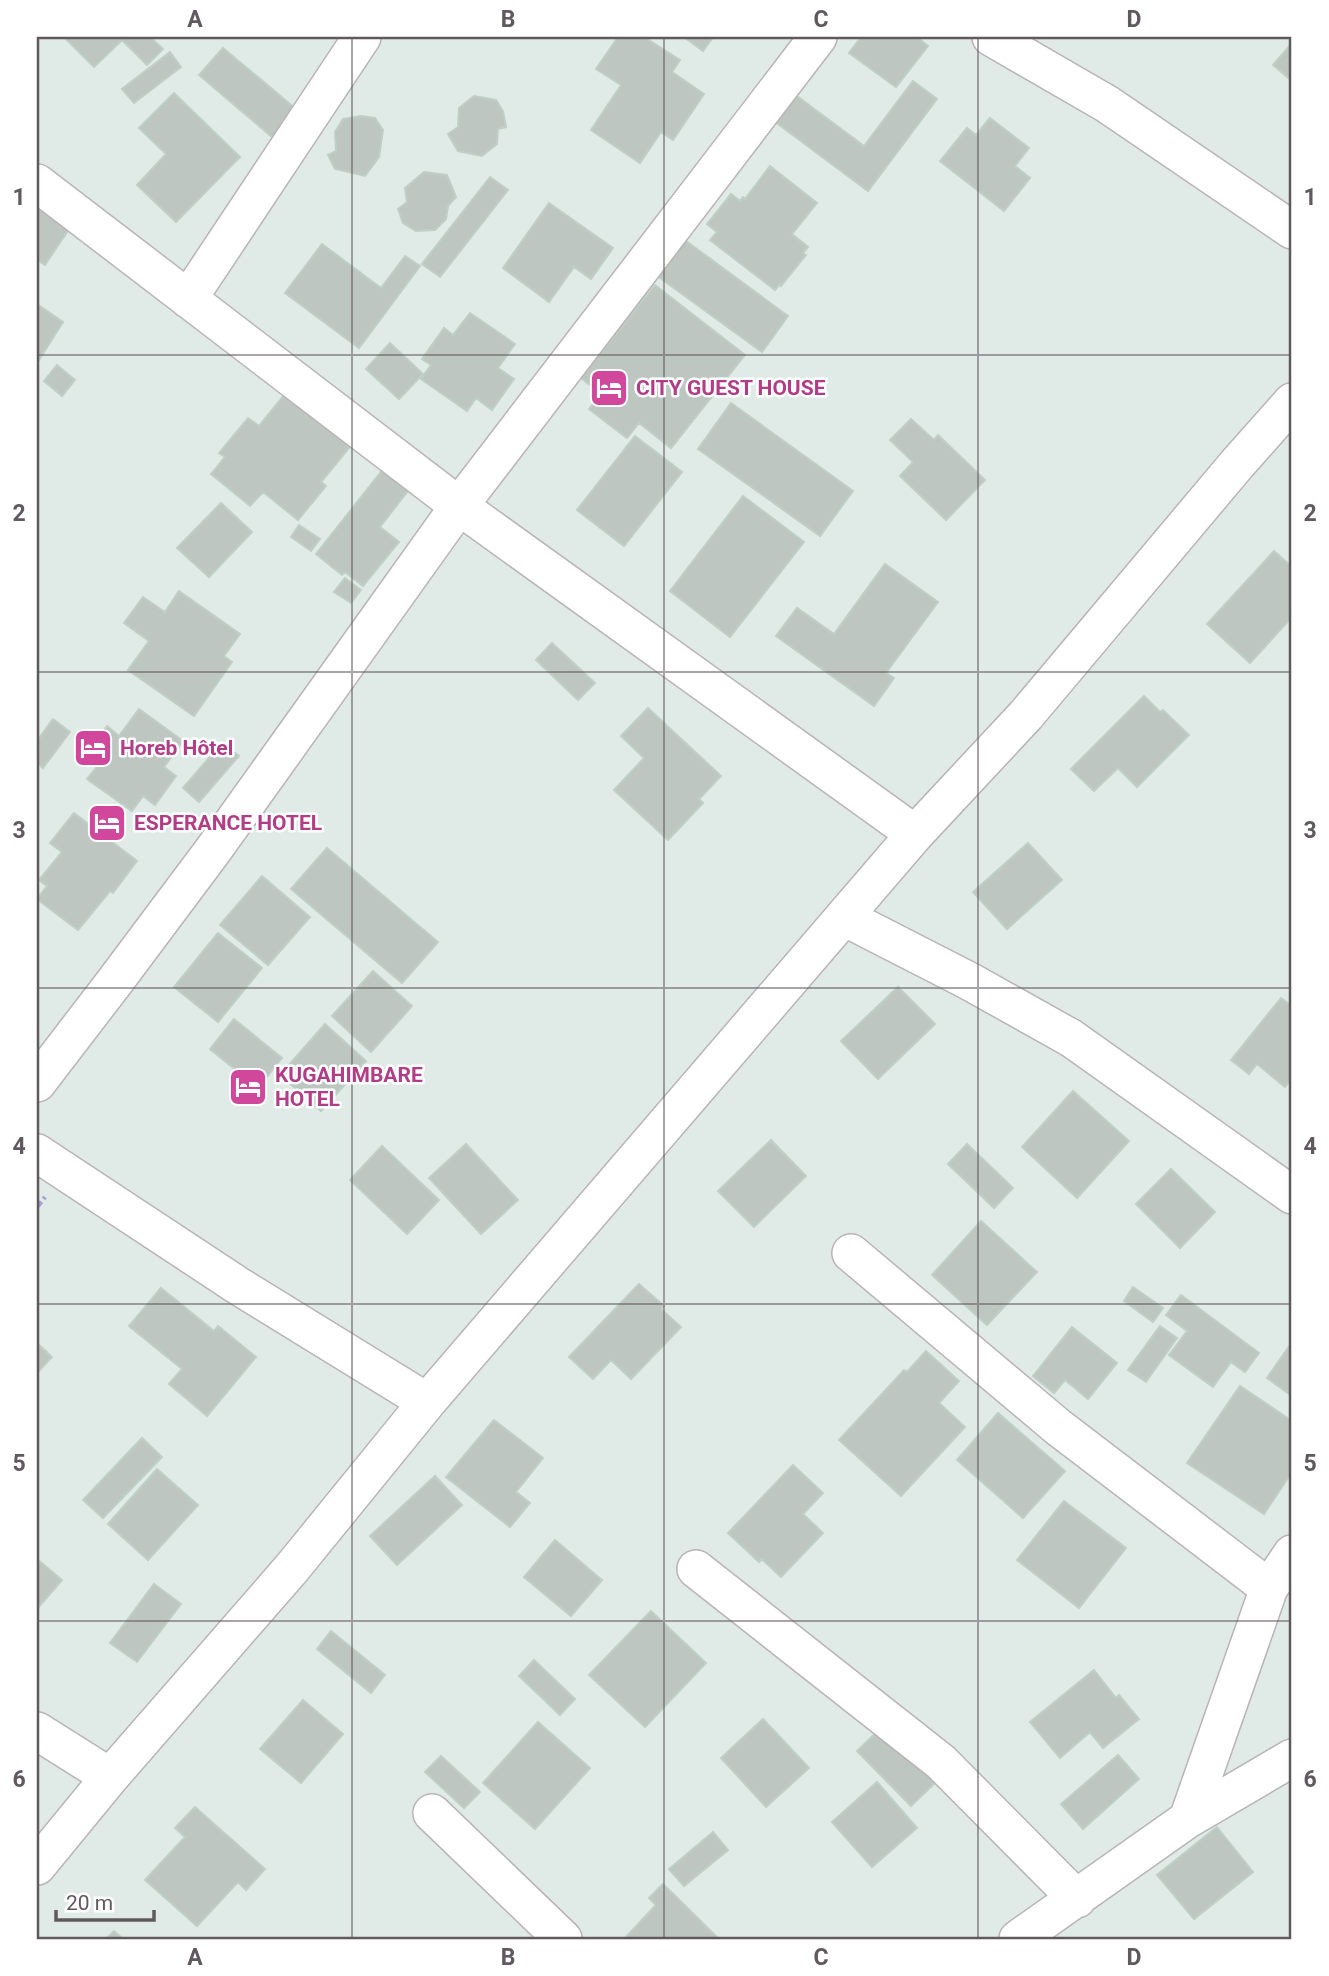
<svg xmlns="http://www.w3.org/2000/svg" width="1329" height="1976" font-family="Roboto,sans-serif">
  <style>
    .building { fill: #bdc6c1; stroke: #bfcfc8; stroke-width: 2 }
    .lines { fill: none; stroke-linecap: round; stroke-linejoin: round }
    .minor-casing { stroke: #bab3b7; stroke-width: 40 }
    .path { stroke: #a6a2d3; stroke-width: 4.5; stroke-dasharray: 7 3.5; stroke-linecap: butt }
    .minor { stroke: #fff; stroke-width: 37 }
    .grid { fill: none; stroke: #60595e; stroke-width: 2; stroke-opacity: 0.55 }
    .labels { text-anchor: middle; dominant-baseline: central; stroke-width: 5; stroke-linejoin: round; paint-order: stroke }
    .hotel-label { font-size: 21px; font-weight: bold; fill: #b23c85; stroke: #fff; text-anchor: start }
    .neatline { fill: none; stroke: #60595e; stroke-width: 2.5 }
    .grid-label { font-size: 23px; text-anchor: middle; font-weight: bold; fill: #60595e }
  </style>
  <rect width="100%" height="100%" fill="#e0ebe7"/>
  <path class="building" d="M64 37H150L163 49 147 65 122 40 94 67Z
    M618 37H644L680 60 672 72 704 94 673 140 661 132 640 163 591 130 621 85 596 69Z
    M684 37H713L703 51Z
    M861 37H917L928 46 896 87 849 53Z
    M1292 43V81L1273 65Z
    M223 48 296 109 272 137 199 75Z
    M170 52 181 67 134 103 122 89Z
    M913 81 937 99 868 191 774 121 794 94 864 146Z
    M174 93 240 157 176 222 137 185 166 154 139 128Z
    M474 96 496 100 503 111 506 127 498 129 497 144 482 156 458 151 448 134 458 127 459 108Z
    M361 116 375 118 383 130 379 157 365 176 335 169 328 155 336 151 335 132 343 119Z
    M990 118 1029 148 1015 166 1030 178 1004 211 940 161 967 128 976 135Z
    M770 166 817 203 792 234 808 247 803 253 806 255 781 286 780 284 775 290 710 240 717 232 707 224 731 194 740 201 743 197 745 199Z
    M424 172 447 175 456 197 448 206 446 219 435 230 416 231 403 223 398 209 407 202 405 188Z
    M490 177 508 190 440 277 422 264Z
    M549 203 613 248 591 279 574 267 549 302 503 268Z
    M37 204 71 226 45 265 37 260Z
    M682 238 788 316 762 352 656 275Z
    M322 244 381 288 405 256 420 266 359 348 285 293Z
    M655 285 745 355 671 448 639 423 627 438 589 409 601 394 581 378Z
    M37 304 63 322 37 363Z
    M470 313 515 344 498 368 514 379 492 410 476 398 467 411 421 379 431 365 422 359 444 328 453 335Z
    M390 343 423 374 399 399 366 369Z
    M57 365 75 380 62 396 44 381Z
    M285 394 350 447 321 482 326 486 298 520 263 492 250 506 211 474 225 457 219 453 248 418 259 426Z
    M731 403 853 491 820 536 698 449Z
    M911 419 934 440 938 435 985 480 946 520 900 476 913 462 890 440Z
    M635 436 682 472 624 546 577 510Z
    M388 463 414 483 380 527 399 542 363 586 345 572 342 575 316 554Z
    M743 496 804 542 730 637 670 591Z
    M221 503 252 532 209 577 177 548Z
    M299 525 320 539 311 551 291 537Z
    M1274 551 1292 567V617L1250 663 1207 624Z
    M885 564 938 602 886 673 894 678 874 706 776 636 797 608 834 634Z
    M345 578 361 590 351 603 334 592Z
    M179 591 240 634 224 656 232 662 194 716 128 670 149 641 124 623 143 597 165 612Z
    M552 643 595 683 578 700 536 660Z
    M1144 696 1160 712 1163 710 1189 735 1137 787 1118 768 1094 791 1071 769Z
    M648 708 721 776 699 799 703 803 668 840 614 790 644 758 621 736Z
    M139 709 183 741 164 767 176 776 155 805 143 796 132 811 87 779 99 764 86 755 107 726 119 736Z
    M53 719 70 732 43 768 37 763V741Z
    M222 743 239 756 199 802 183 788Z
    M74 813 137 861 113 893 110 891 78 930 37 899 47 886 39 880 62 852 50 843Z
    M1028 843 1062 880 1007 929 973 892Z
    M327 848 438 942 402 983 291 889Z
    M262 876 310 917 268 965 220 925Z
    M218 933 262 968 218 1022 174 987Z
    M373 971 412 1006 371 1052 332 1016Z
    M898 987 935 1024 878 1079 841 1041Z
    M1281 998 1292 1006V1025L1290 1028 1292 1031V1078L1285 1087 1257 1064 1249 1074 1231 1060Z
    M234 1019 282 1058 258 1088 210 1049Z
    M325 1024 366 1061 321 1111 280 1075Z
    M1073 1091 1129 1141 1077 1198 1022 1147Z
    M771 1140 806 1176 754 1227 718 1191Z
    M466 1144 518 1200 481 1234 429 1178Z
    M967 1144 1013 1188 994 1208 948 1164Z
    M382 1146 439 1200 407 1234 350 1180Z
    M1171 1169 1215 1212 1180 1248 1136 1204Z
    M981 1221 1037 1272 987 1325 932 1275Z
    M639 1284 664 1306 661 1309 681 1327 631 1379 611 1360 593 1379 569 1357Z
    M1133 1287 1163 1308 1153 1322 1124 1301Z
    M161 1288 214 1331 218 1326 256 1357 207 1416 169 1384 182 1369 129 1326Z
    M1181 1295 1259 1353 1245 1372 1231 1362 1213 1387 1169 1355 1187 1331 1166 1315Z
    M1160 1326 1177 1338 1146 1382 1128 1370Z
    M1072 1327 1117 1363 1088 1399 1065 1380 1054 1393 1033 1376Z
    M1292 1342V1396L1267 1378Z
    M37 1343 52 1357 37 1373Z
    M926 1351 959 1381 939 1403 965 1427 901 1496 839 1440 904 1370 907 1372Z
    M1240 1386 1292 1421V1472L1264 1514 1187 1463Z
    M998 1413 1065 1471 1023 1518 957 1460Z
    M494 1420 543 1458 516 1492 530 1503 510 1527 446 1477Z
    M142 1438 162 1457 103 1518 83 1500Z
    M793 1465 823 1493 803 1514 823 1533 781 1577 762 1559 759 1562 728 1533Z
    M157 1469 198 1505 148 1560 108 1524Z
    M435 1476 462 1505 397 1565 370 1536Z
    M1064 1501 1126 1548 1079 1608 1017 1560Z
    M555 1540 602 1580 571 1616 524 1577Z
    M37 1559 62 1580 37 1609Z
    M154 1584 181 1604 137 1662 110 1643Z
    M651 1611 706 1663 645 1727 589 1675Z
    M331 1631 385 1675 371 1693 317 1649Z
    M534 1660 575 1699 560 1715 519 1676Z
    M1094 1670 1116 1698 1119 1695 1139 1719 1103 1748 1090 1732 1060 1758 1030 1722Z
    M303 1700 343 1734 301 1783 260 1749Z
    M763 1719 809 1768 766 1807 721 1758Z
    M538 1722 590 1768 535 1829 483 1783Z
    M881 1728 935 1783 911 1806 857 1751Z
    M1118 1755 1139 1779 1083 1829 1061 1804Z
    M441 1756 480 1792 464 1808 425 1772Z
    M877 1782 917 1828 872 1867 832 1822Z
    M195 1807 265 1869 246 1890 238 1882 197 1926 145 1880 185 1837 175 1828Z
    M1217 1827 1253 1872 1194 1919 1157 1875Z
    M713 1832 728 1850 684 1886 669 1869Z
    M663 1884 719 1939H624L656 1905 649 1898Z
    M114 1931 123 1939H106Z"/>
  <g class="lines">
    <g class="minor-casing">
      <path id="minor" d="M991 37 1107 104 1292 230
        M37 183 459 506 915 834
        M188 299 362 37
        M844 917 969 981 1071 1038 1292 1195
        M37 1083 116 980 214 849 459 506 818 37
        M37 1153 237 1285 427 1402
        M851 1253 1058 1427 1269 1588
        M696 1569 941 1762 1077 1899
        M37 1731 110 1777
        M432 1813 563 1939
        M1188 1819 1269 1588 1292 1554
        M37 1866 110 1777 292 1568 427 1402 915 834 1026 715 1237 464 1292 402
        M1018 1939 1188 1819 1292 1758"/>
    </g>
    <path class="path" d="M37 1207 45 1197"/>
    <use href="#minor" class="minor"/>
  </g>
  <path class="grid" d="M352 37V1939M664 37V1939M978 37V1939M37 355H1292M37 672H1292M37 988H1292M37 1304H1292M37 1621H1292"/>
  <defs>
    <g id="hotel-square" transform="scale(2.0125)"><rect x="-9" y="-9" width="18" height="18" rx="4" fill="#d1479c" stroke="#fff"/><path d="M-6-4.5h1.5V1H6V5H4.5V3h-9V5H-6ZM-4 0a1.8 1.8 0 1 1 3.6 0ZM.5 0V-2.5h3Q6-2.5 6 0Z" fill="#fff"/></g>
  </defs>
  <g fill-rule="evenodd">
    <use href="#hotel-square" x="609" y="388"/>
    <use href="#hotel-square" x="93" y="748"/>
    <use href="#hotel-square" x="107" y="823"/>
    <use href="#hotel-square" x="248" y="1087"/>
  </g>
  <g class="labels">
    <g class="hotel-label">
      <text x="636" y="388">CITY GUEST HOUSE</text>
      <text x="120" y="748">Horeb Hôtel</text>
      <text x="134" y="823">ESPERANCE HOTEL</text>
      <text x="275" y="1075">KUGAHIMBARE<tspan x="275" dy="24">HOTEL</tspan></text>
    </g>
  </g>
  <rect width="1329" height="1976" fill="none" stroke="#ffffff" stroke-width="77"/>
  <path d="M56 1910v10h98v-10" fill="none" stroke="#60595e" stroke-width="3.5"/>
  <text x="66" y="1910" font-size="21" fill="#60595e" stroke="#ffffff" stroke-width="5" paint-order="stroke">20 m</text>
  <rect x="38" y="38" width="1252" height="1900" class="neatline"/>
  <g class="grid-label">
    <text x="195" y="27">A</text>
    <text x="508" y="27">B</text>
    <text x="821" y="27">C</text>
    <text x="1134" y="27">D</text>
    <text x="19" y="205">1</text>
    <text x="1310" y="205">1</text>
    <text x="19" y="521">2</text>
    <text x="1310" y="521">2</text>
    <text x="19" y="838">3</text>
    <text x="1310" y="838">3</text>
    <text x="19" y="1154">4</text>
    <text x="1310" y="1154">4</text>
    <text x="19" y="1471">5</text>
    <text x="1310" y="1471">5</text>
    <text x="19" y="1787">6</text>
    <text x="1310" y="1787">6</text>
    <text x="195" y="1965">A</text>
    <text x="508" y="1965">B</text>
    <text x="821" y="1965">C</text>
    <text x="1134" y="1965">D</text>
  </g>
</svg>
